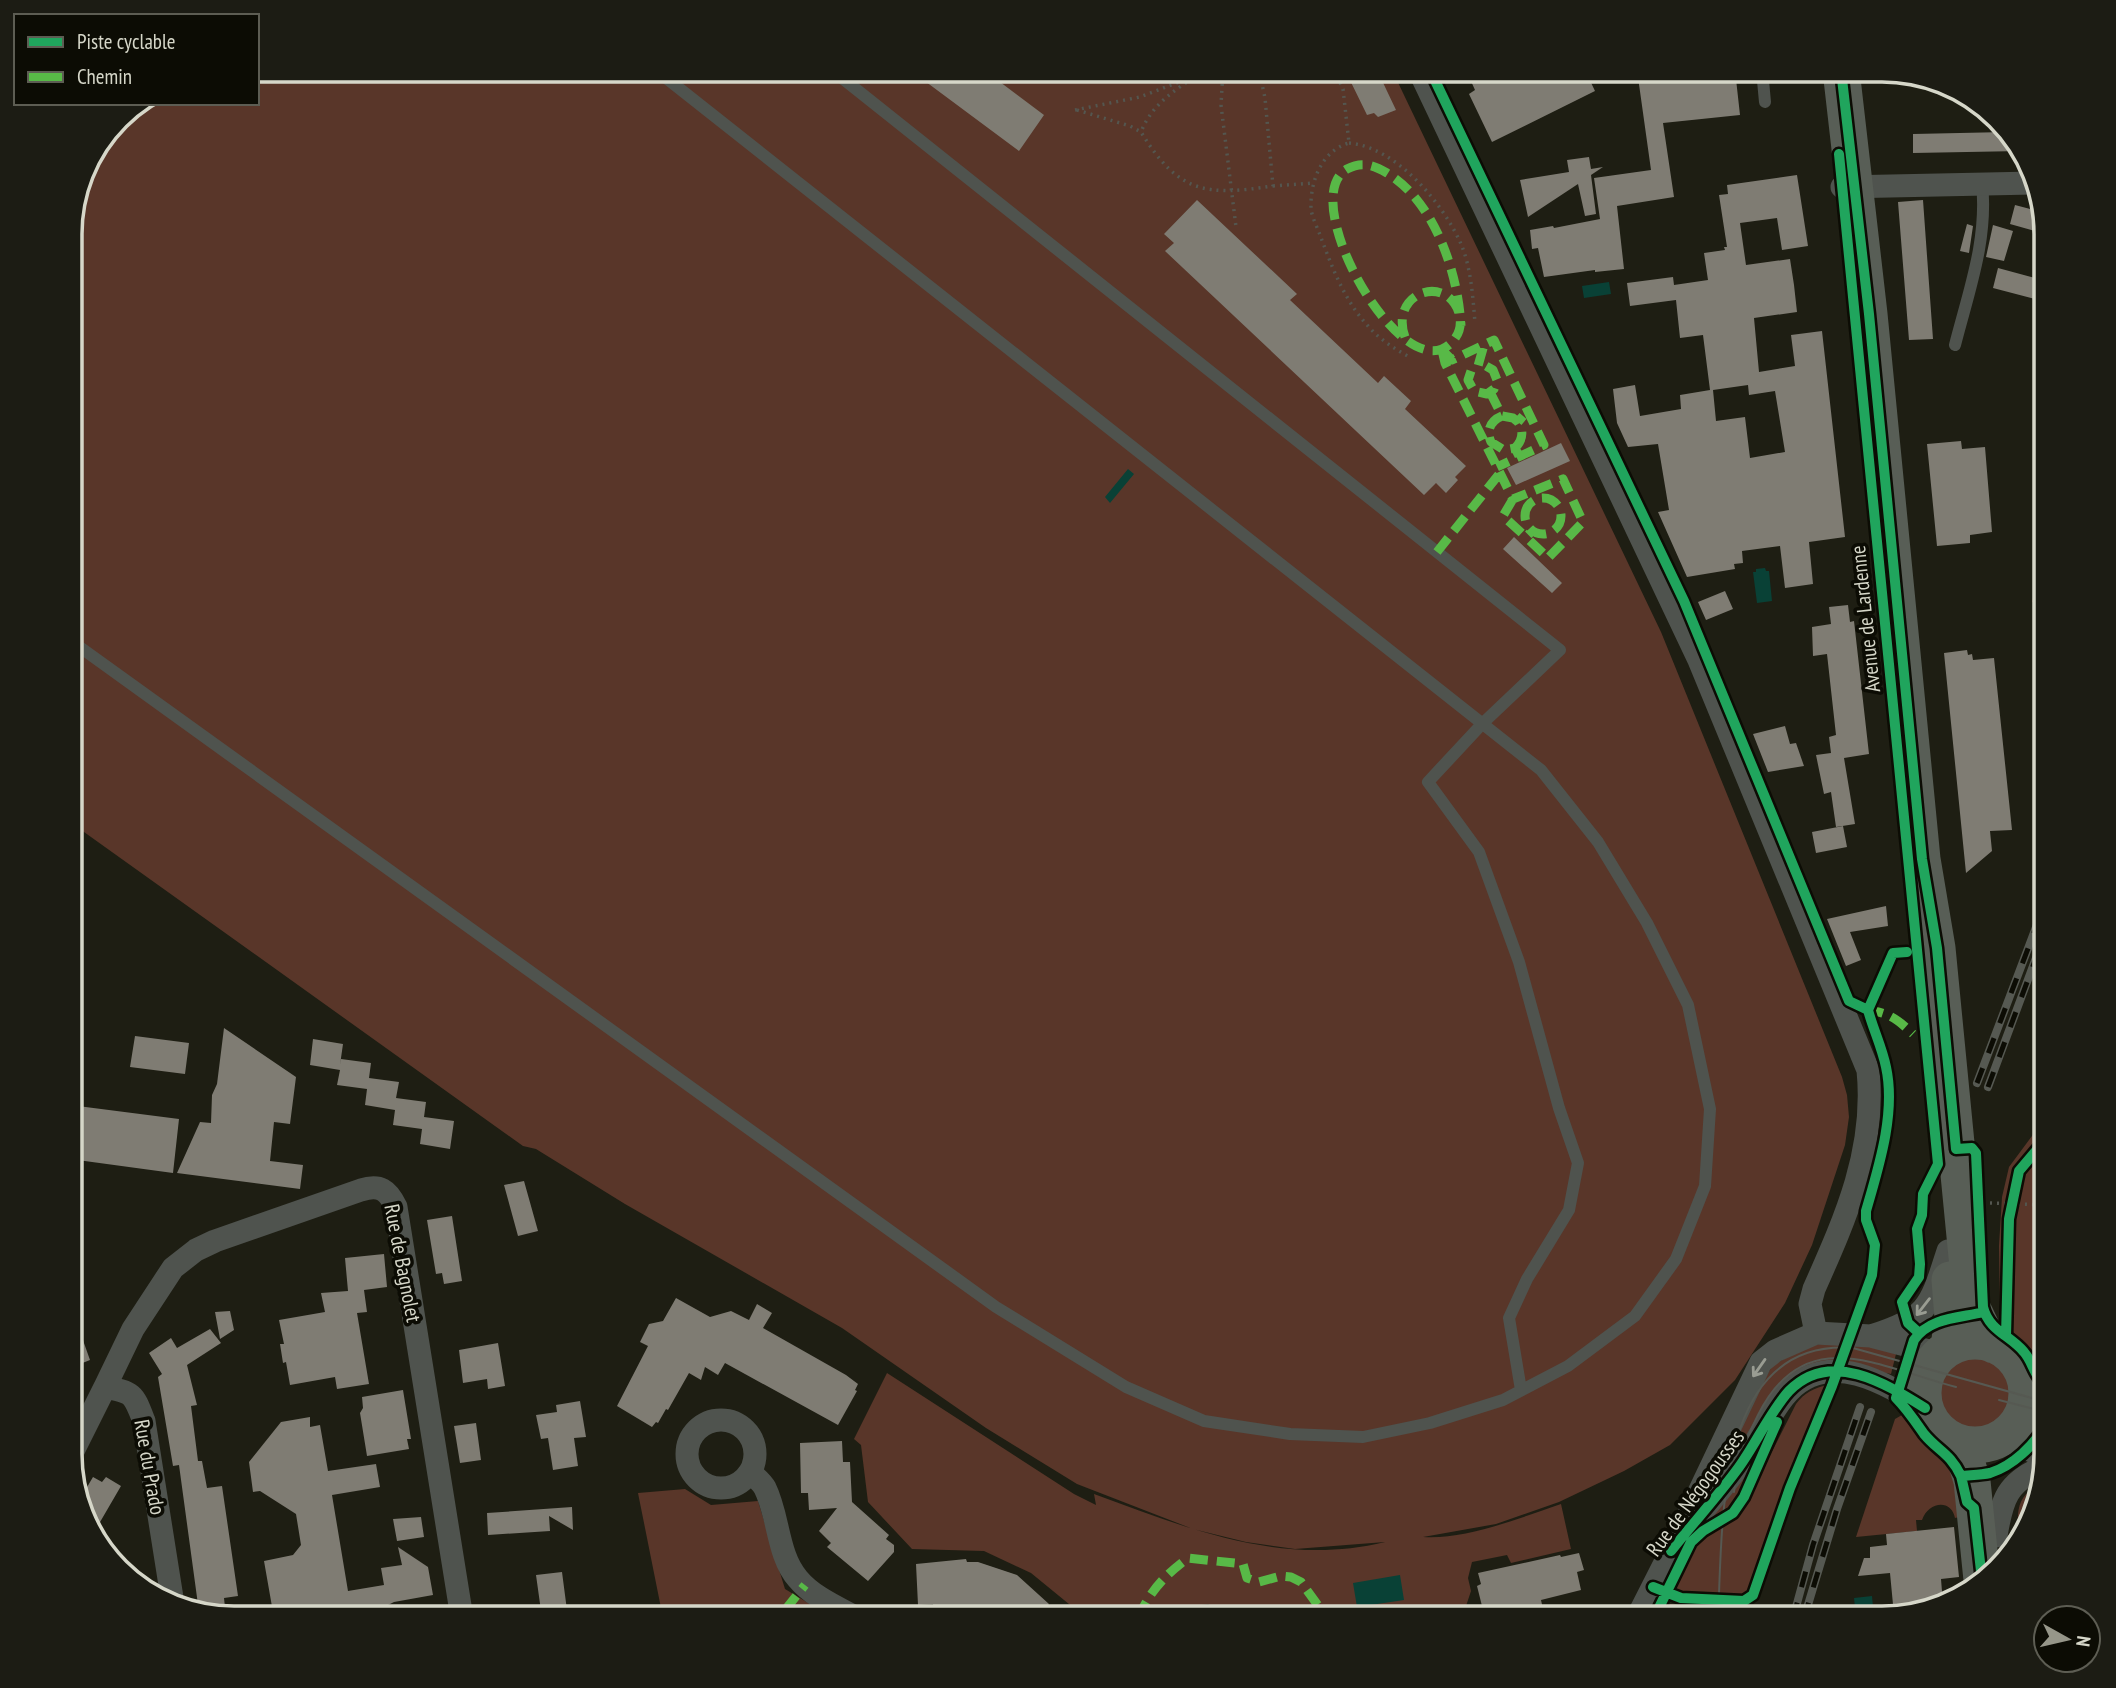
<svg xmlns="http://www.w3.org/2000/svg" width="2116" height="1688" font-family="'PT Sans Narrow',sans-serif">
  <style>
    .green { fill: #593629 }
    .water { fill: #094136 }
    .building { fill: #7f7c73; fill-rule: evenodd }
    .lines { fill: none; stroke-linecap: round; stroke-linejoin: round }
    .path { stroke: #54564f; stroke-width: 3.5; stroke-dasharray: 2 5; stroke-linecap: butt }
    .service { stroke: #4f534e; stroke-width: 12 }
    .minor { stroke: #4f534e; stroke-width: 23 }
    .primary { stroke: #585e56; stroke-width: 37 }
    .tram { stroke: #565952; stroke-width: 2 }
    .rail-casing { stroke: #565952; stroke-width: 8 }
    .rail { stroke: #0c0c04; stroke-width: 5; stroke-dasharray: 16; stroke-linecap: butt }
    .quiet { stroke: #58b947; stroke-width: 9; stroke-dasharray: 18 9; stroke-linecap: butt }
    .cycleway-casing { stroke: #0c0c04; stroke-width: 15 }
    .cycleway { stroke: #20a55d; stroke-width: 10 }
    .oneway { stroke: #999c92 }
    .labels { text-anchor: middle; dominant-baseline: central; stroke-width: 7; stroke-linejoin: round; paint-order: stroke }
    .street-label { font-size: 21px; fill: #d6d7c9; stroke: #0c0c04 }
    .rim { fill: none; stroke: #d6d7c9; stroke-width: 3.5 }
  </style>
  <rect width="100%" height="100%" fill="#1e1e13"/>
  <path class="green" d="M257 70H1392L1661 632 1842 1077 1847 1095 1849 1117 1845 1145 1812 1245 1785 1303 1735 1380 1670 1445 1624 1471 1559 1502 1496 1524 1423 1537C1465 1540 1520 1518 1561 1504L1571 1549 1511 1563 1507 1555 1472 1562 1468 1578 1471 1591 1462 1618H1231L1208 1604 1184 1608 1179 1618H1086L1031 1573 984 1551 912 1549 868 1502 861 1445 854 1439 887 1373 1074 1494 1096 1505 1094 1494C1189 1529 1282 1567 1385 1542L1295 1549 1246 1542 1193 1529 1077 1484 986 1428 842 1328 625 1204 536 1149 523 1146 70 822V223L87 161 126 111 138 103H257Z
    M2041 566 2046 568V605L2032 602Z
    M2046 1117V1365L2036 1361 2015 1335 2000 1308 1999 1246 2002 1197 2009 1167Z
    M1854 1342 1896 1354 1891 1374 1834 1363 1760 1421 1692 1510 1772 1366 1807 1345Z
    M1937 1394a38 38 0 1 1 76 0a38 38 0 1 1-76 0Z
    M1827 1385 1747 1595C1739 1600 1693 1598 1683 1595 1679 1593 1677 1591 1674 1587 1681 1573 1688 1549 1701 1538 1717 1527 1728 1526 1743 1509L1796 1404C1804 1393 1814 1388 1827 1385Z
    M1902 1415 1918 1437 1948 1465 1954 1476 1959 1517 1955 1518C1951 1498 1928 1502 1922 1520H1916L1917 1531 1856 1537 1895 1419Z
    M1766 1440 1733 1507 1723 1516 1690 1536Z
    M2040 1485 2034 1516 2020 1539C2016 1516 2015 1495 2040 1485Z
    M685 1489 711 1505 758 1501 785 1589 833 1618H663L638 1493Z
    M1670 1604 1739 1608 1753 1616V1618H1663Z"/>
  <path class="water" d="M1609 282 1611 294 1584 298 1582 286Z
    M1128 469 1134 474 1110 503 1105 497Z
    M1765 568 1766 571H1769L1772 601 1757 603 1753 572H1756V569Z
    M1400 1575 1404 1600 1357 1607 1353 1583Z
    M1872 1596 1874 1618H1856L1854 1598Z"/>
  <path class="building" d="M910 70H984L1044 115 1019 151Z
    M1345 70H1377L1396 110 1378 117 1374 113 1367 115Z
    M1466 70H1585L1595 91 1492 142 1469 94 1475 90Z
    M1637 70H1735L1740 115 1663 123 1674 197 1617 206 1624 269 1595 272V270L1544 277 1538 248 1532 249 1530 230 1553 226 1554 228 1600 219 1594 178 1651 170Z
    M2006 132 2021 151 1913 153V134Z
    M1589 157 1591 169 1603 167 1591 175 1596 214 1585 216 1578 184 1528 217 1520 180 1569 172 1567 160Z
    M1797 175 1808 246 1782 250 1777 218 1740 223 1746 265 1790 259 1794 285 1797 312 1754 318 1759 372 1795 366 1791 335 1822 331 1845 537 1809 542 1813 584 1785 588 1780 546 1742 551 1743 563 1734 564 1735 569 1687 577 1658 512 1669 510 1658 444 1628 447 1617 423 1613 389 1635 385 1640 416 1681 409 1680 395 1710 390 1703 335 1680 338 1676 300 1630 306 1627 283 1673 277 1674 285 1708 280 1704 253 1725 250 1724 247H1727L1719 195 1728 194 1727 185ZM1748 385 1749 395 1775 391 1785 452 1750 458 1745 417 1716 421 1713 390Z
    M1197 200 1297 294 1290 300 1378 383 1384 376 1411 401 1405 409 1466 466 1455 477 1458 480 1446 493 1436 483 1424 495 1165 251 1174 243 1164 234Z
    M1923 200 1933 339 1909 340 1898 202Z
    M2015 205 2041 212 2046 234 2010 224Z
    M1967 224 1973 226 1969 253 1960 251Z
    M1993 225 2013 231 2004 261 1986 257Z
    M1998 268 2046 281V302L1993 288Z
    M1961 441 1962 449 1985 447 1992 532 1970 535V543L1937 546 1927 444Z
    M1561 443 1570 461 1516 485 1507 468Z
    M1514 537 1562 583 1552 593 1503 549Z
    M1725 591 1733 609 1706 620 1698 602Z
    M1848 605 1850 622 1854 621 1869 754 1844 758 1855 824 1836 827 1831 792 1824 794 1816 755 1831 753 1829 737 1836 735 1827 654 1813 656 1812 627 1831 624 1829 607Z
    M1967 650 1968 655 1972 654 1973 660 1994 658 2012 830 1990 831 1992 851 1966 873 1944 653Z
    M1785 726 1790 744 1796 743 1804 766 1768 772 1753 734Z
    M1843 826 1847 847 1816 853 1812 832Z
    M1886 906 1888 926 1850 932 1861 960 1846 966 1827 919Z
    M224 1028 296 1077 290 1124 274 1122 270 1161 303 1165 300 1189 177 1173 200 1122 211 1123 212 1095 217 1084Z
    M135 1036 189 1043 185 1074 130 1067Z
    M313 1039 343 1044 340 1065 341 1059 371 1063 369 1078 399 1082 396 1098 426 1102 424 1117 454 1121 450 1149 420 1144 422 1129 393 1125 395 1110 365 1105 367 1089 337 1085 340 1070 310 1065Z
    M70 1105 179 1119 173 1173 70 1159Z
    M524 1181 538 1231 518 1236 504 1185Z
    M452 1216 462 1281 444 1284 442 1273 436 1274 427 1220Z
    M384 1254 387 1287 364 1290 367 1312 357 1313 369 1384 337 1389 335 1377 290 1385 286 1362 283 1363 280 1344H284L279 1320 325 1312 321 1293 348 1291 345 1258Z
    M676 1298 710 1317 731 1311 749 1320 757 1304 772 1313 763 1328 846 1375 858 1384 855 1390 857 1391 838 1425 725 1363 718 1375 705 1367 701 1380 689 1373 668 1410 666 1409 658 1423 656 1422 652 1427 617 1406 648 1346 640 1342 649 1324 663 1321Z
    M230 1311 234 1330 220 1339 215 1312Z
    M70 1312H73L90 1360 70 1368Z
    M210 1329 221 1343 187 1365 197 1405 191 1406 198 1461H202L207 1488 222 1486 238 1596 224 1598 226 1617 199 1612 179 1465 173 1466 158 1377 162 1374 149 1353 171 1338 177 1348Z
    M498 1343 505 1386 488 1389 487 1379 463 1383 459 1350Z
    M403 1390 411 1439H407L409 1449 367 1456 360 1413 363 1408 362 1397Z
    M580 1401 586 1437 574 1438 578 1466 553 1470 548 1438 541 1439 536 1415 557 1412 556 1405Z
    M310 1417V1427L320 1425 328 1471 376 1464 380 1487 332 1495 348 1591 384 1585 381 1568 402 1565 398 1547 428 1567 433 1595 394 1602 362 1618H274L264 1561 293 1555 301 1545 296 1514 260 1491 253 1492 249 1462 281 1422Z
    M476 1423 481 1460 460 1463 454 1426Z
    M842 1441 843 1462H850L852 1502 889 1535 886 1539 894 1545V1552L868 1581 827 1547 831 1543 819 1531 837 1508 809 1510 808 1493H801L800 1443Z
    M93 1477 102 1482 106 1477 121 1486 96 1529 86 1523 80 1499Z
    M572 1507 573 1530 549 1516 550 1531 488 1535 487 1513Z
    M421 1517 424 1537 397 1541 393 1519Z
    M1954 1527 1959 1577 1941 1579 1943 1604 1894 1615 1890 1573 1858 1576 1864 1558H1870V1547L1887 1545 1886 1534Z
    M1579 1553 1584 1570 1577 1572 1581 1590 1541 1600 1545 1618H1485L1477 1586 1481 1584 1478 1573 1560 1555 1561 1557Z
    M966 1559 967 1562H978L1017 1575 1049 1604 1047 1607 1059 1618H934L933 1604 918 1605 916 1564Z
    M562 1572 568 1618H542L536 1575Z"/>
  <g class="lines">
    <path class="path" d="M1223 70 1221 105 1236 227
      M1334 70 1343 89 1349 143C1321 151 1310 182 1311 209 1312 217 1317 227 1320 235 1332 267 1344 300 1368 326 1380 340 1395 349 1411 358
      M1204 71C1178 88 1153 102 1141 132 1179 194 1206 196 1273 186L1265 98 1259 70
      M1075 110 1140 97 1187 79
      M1077 110 1130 126 1141 132
      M1349 143C1396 147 1443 203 1461 244 1471 267 1473 298 1475 323
      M1273 186 1313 183
      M1990 1203 2044 1205"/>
    <path class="service" d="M832 70 1560 650 1482 724 1428 782 1479 852 1519 962 1559 1108 1578 1163 1569 1210 1527 1279 1509 1318 1521 1390
      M1762 70 1765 102
      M1955 345C1969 290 1988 240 1982 183
      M70 640 996 1307 1126 1387 1204 1421 1290 1434 1363 1437 1430 1423 1503 1400 1568 1366 1635 1316 1676 1259 1705 1186 1710 1109 1688 1005 1647 923 1598 842 1541 770 656 70
      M437 1618 462 1614"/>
    <path class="minor" d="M1419 70 1699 660 1868 1070C1876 1150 1846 1217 1814 1289L1810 1304 1816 1333
      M1842 187 2034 183
      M1871 1336C1929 1317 1930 1307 1948 1251
      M105 1387 133 1329 173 1268 196 1250 215 1241 361 1190C380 1184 388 1190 396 1207L462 1618
      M2023 1414 2045 1453
      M687 1454a34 34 0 1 1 68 0a34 34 0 1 1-68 0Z
      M2001 1438 2034 1452 2046 1454
      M70 1457 105 1387C134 1393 133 1393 144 1421L173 1604
      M750 1472C755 1477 762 1482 765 1488 779 1516 777 1555 798 1579 813 1597 837 1607 857 1618
      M1695 1521C1714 1497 1734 1475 1751 1449 1763 1431 1774 1406 1789 1391 1830 1349 1885 1383 1925 1408
      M1996 1536C2002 1499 2007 1482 2043 1467
      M1637 1618 1671 1551 1761 1362 1775 1351 1816 1333 1871 1336 1940 1354"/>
    <path class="primary" d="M1841 70 1869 314 1922 859 1937 948 1972 1308 1982 1329 1994 1345
      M1923 1393a52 52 0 1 1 104 0a52 52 0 1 1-104 0Z
      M1949 1347 1953 1318 1950 1280
      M1961 1444 1972 1481 1982 1580"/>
    <path class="tram" d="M1999 1400 2046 1412
      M1734 1492C1736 1466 1746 1439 1758 1415 1805 1321 1879 1367 1956 1387
      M1718 1618C1723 1524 1714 1338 1853 1348L2046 1402"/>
    <g class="rail-casing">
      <path id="rail" d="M1977 1083 2046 901
        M1988 1087 2046 931
        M1793 1618 1813 1545 1860 1407
        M1804 1618 1837 1509 1871 1412"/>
    </g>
    <use href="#rail" class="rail"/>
    <path class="quiet" d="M1405 337C1389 293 1446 273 1459 313 1462 323 1460 334 1452 342 1404 394 1294 199 1347 169 1362 161 1373 165 1387 173 1435 202 1458 273 1461 326
      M1442 350 1445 363 1513 499 1563 479 1583 522 1548 558 1526 537
      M1442 350 1452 360 1494 340 1544 445 1497 467
      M1471 371 1468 380 1474 391 1487 394 1494 389 1497 380 1493 370 1486 366H1478L1484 345
      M1490 392 1502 416 1513 418 1518 422
      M1502 416C1490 421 1486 431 1491 442L1504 450 1515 448 1519 456
      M1515 448C1523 440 1524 431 1518 422L1523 416
      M1525 516a18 18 0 1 1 36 0a18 18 0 1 1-36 0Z
      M1513 499 1503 516 1526 537 1530 533
      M1437 552 1500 473
      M1865 1010C1888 1012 1896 1018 1913 1034
      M2046 1260C2034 1240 2036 1221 2046 1200
      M785 1610 805 1585
      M757 1618 785 1610 787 1618
      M1138 1618C1150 1591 1165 1575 1188 1558L1243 1564 1247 1578 1259 1582 1281 1576 1291 1577 1301 1582 1327 1618"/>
    <g class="cycleway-casing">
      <path id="cycleway" d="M1430 70 1684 601 1849 1001 1868 1010
        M1841 70 1869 314 1922 859 1937 948 1956 1149 1972 1148 1976 1153 1983 1307C1989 1331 2010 1335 2024 1352 2033 1362 2034 1377 2046 1384
        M1839 154 1938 1164 1923 1194 1922 1215 1917 1229 1920 1264 1919 1277 1902 1302 1908 1323 1919 1333
        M1984 1312C1960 1318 1930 1317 1914 1340L1896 1398C1907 1409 1915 1421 1924 1434 1938 1451 1950 1453 1961 1476 1971 1475 1981 1475 1990 1473 2013 1466 2034 1445 2046 1425
        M2006 1336 2009 1219 2019 1171 2046 1139
        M1961 1476 1967 1502 1974 1508 1982 1580
        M1671 1551C1693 1523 1718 1496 1739 1467 1755 1445 1772 1409 1789 1391 1830 1349 1885 1383 1925 1408
        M1653 1587 1681 1598 1744 1601 1753 1595 1790 1488 1832 1386 1872 1275 1875 1245 1866 1220V1211C1879 1166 1896 1113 1886 1067 1882 1047 1873 1029 1868 1010L1893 953 1907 952
        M1654 1618 1691 1542 1703 1531 1733 1513 1744 1497 1777 1422"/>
    </g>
    <use href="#cycleway" class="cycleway"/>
  </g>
  <defs><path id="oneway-shaft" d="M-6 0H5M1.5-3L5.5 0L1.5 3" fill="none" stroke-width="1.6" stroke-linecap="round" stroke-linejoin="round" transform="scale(1.75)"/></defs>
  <g class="oneway">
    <use href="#oneway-shaft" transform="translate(1923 1307) rotate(128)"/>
    <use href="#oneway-shaft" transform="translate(1759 1368) rotate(125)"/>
  </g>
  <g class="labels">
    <g class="street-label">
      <text transform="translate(1865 619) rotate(-96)">Avenue de Lardenne</text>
      <text transform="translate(403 1263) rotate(79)">Rue de Bagnolet</text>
      <text transform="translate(150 1467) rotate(80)">Rue du Prado</text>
      <text transform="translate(1695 1493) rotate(-54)">Rue de Négogousses</text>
    </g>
  </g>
  <path d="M0 0H2116V1688H0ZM234 82H1882A152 152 0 0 1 2034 234V1454A152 152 0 0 1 1882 1606H234A152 152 0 0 1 82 1454V234A152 152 0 0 1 234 82Z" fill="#1c1c14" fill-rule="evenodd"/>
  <path class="rim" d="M234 82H1882A152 152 0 0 1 2034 234V1454A152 152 0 0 1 1882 1606H234A152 152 0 0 1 82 1454V234A152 152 0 0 1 234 82Z"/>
  <rect x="14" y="14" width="245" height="91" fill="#0c0c04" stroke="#5d5d53" stroke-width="2"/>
  <rect x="28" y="37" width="35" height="10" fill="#20a55d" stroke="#5d5d53" stroke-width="2"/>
  <text x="77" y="49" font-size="21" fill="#d6d7c9">Piste cyclable</text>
  <rect x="28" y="72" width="35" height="10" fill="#58b947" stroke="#5d5d53" stroke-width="2"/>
  <text x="77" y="84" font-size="21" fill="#d6d7c9">Chemin</text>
  <g transform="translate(2067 1639) rotate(98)"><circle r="33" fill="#0c0c04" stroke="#5d5d53" stroke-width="2"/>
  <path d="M0-5L12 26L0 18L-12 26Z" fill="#969689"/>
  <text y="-10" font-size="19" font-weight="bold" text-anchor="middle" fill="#d6d7c9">N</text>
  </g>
</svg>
